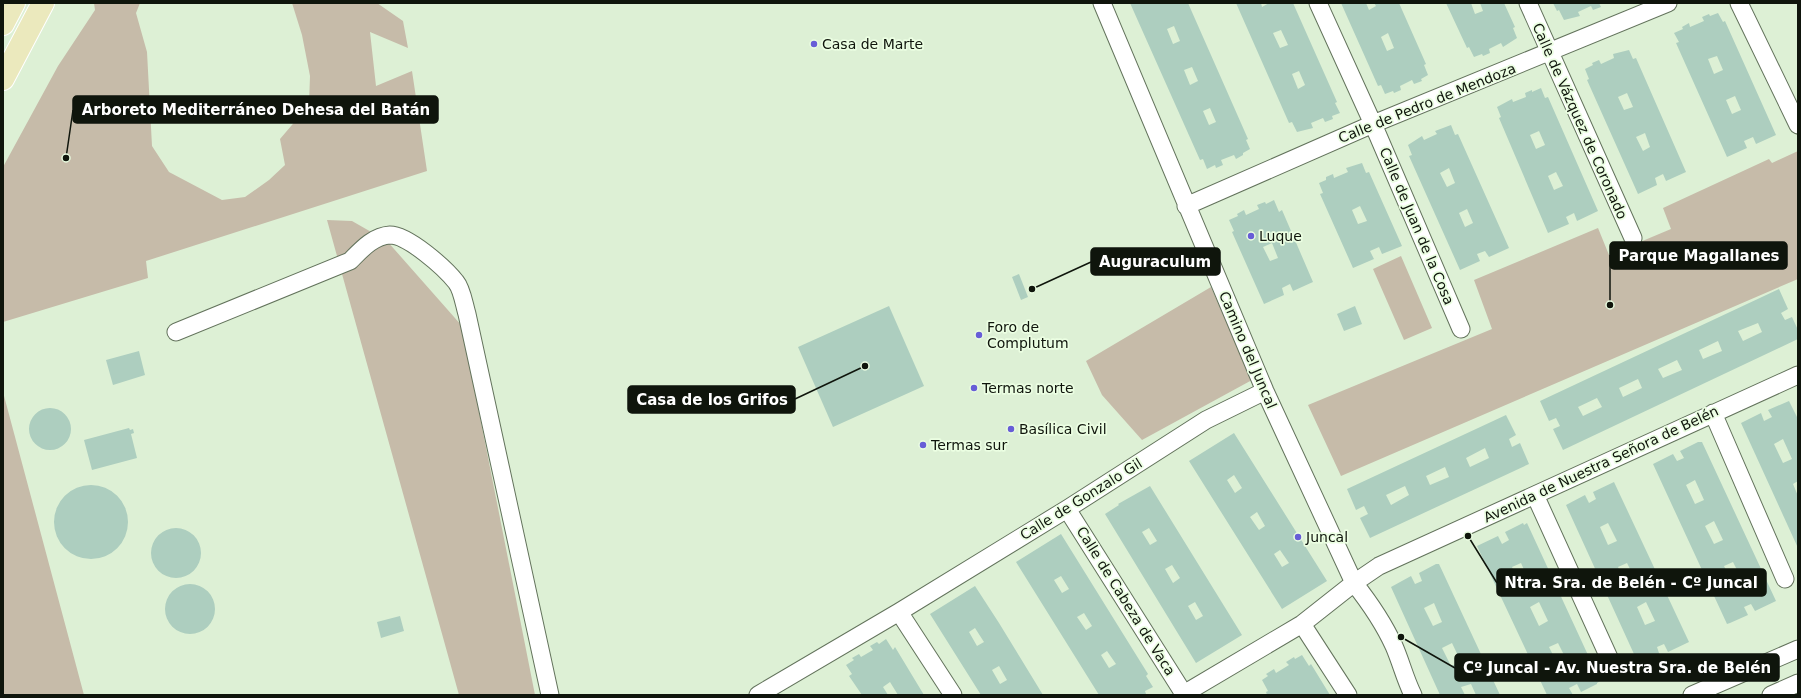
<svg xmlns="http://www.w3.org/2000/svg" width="1801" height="698" font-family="'DejaVu Sans',sans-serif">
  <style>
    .green { fill: #c6bba9 }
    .building { fill: #adcebf; fill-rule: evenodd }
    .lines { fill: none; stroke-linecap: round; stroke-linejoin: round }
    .street-casing { stroke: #63735c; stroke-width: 19 }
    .primary-casing { stroke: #fff; stroke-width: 24 }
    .street { stroke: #fff; stroke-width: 17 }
    .primary { stroke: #ebe9bd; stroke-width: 22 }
    .poi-dot { fill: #675dd7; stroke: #ebfee2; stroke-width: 1.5 }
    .labels { text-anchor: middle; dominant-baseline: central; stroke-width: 3.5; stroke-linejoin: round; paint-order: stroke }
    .poi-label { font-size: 14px; fill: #0f150c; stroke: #ebfee2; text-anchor: start }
    .street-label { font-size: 14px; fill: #0f150c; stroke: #ebfee2 }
    .leader { fill: none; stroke: #0f150c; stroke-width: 1.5 }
    .callout-dot { fill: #0f150c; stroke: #ebfee2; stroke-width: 1.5 }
    .callout { fill: #0f150c; stroke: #0f150c; stroke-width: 1.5 }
    .callout-label { font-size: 15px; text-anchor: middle; font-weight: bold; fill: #fff }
  </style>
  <rect width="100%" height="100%" fill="#ddf0d5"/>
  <path class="green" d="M94 3H140L136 13 147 52 152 146 169 172 222 200 245 197 269 180 285 165 280 139 309 105 310 76 302 35 292 3H377L403 21 408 48 370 32 376 86 412 71 427 171 146 261 148 278 3 322V167L58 66 95 10Z
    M1798 151V279L1341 476 1308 405 1492 329 1474 280 1598 228 1609 255 1671 229 1663 208 1769 159 1772 163Z
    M327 220 352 221 387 241 462 326 535 695H459Z
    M1401 256 1432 328 1404 340 1373 269Z
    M1211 287 1252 380 1142 440 1102 395 1086 361Z
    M3 392 84 695H3Z"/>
  <path class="building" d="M1130 3H1188L1248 139 1246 140 1250 149 1243 153V155L1236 159 1234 155 1221 160 1223 165 1216 168 1215 165 1207 169 1203 159 1200 160ZM1174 26 1180 41 1173 44 1167 29ZM1192 67 1198 81 1190 85 1184 70ZM1210 108 1216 122 1209 125 1203 111Z
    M1236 3H1261L1262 7 1269 3H1293L1337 102 1335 103 1340 113 1332 116 1333 119 1325 122 1323 118 1311 123 1313 128 1297 132 1292 122 1289 123ZM1281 30 1288 45 1280 48 1273 33ZM1299 71 1305 85 1298 89 1292 74Z
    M1341 3H1366L1369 10 1376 6 1374 3H1399L1426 64 1424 65 1428 75 1421 79 1422 81 1414 84 1412 80 1400 86 1401 90 1394 93 1393 91 1385 94 1381 85 1378 86ZM1388 33 1394 48 1387 51 1381 37Z
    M1446 3H1471L1475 14 1483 11 1480 3H1504L1515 27 1513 28 1517 38 1503 47 1501 43 1489 49 1490 53 1483 56 1482 54 1474 57 1469 47 1467 48Z
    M1553 3H1599L1601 7 1593 10 1591 6 1578 12 1580 16 1564 20 1559 10 1557 11Z
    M1718 13 1723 22 1725 21 1776 135 1756 144 1753 137 1744 141 1747 148 1727 157 1676 43 1679 42 1674 33 1683 29 1682 27 1689 23 1690 27 1704 21 1702 17 1709 14 1710 16ZM1717 56 1723 70 1714 74 1708 59ZM1735 96 1741 110 1732 114 1726 100Z
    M1629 50 1633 59 1636 58 1686 172 1666 181 1663 174 1655 178 1657 185 1638 194 1587 80 1589 79 1585 69 1593 65 1592 63 1599 60 1601 64 1614 58 1613 54ZM1627 93 1633 107 1624 110 1618 97ZM1645 133 1650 147 1643 151 1636 137Z
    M1541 88 1545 98 1548 97 1598 211 1577 221 1574 213 1566 217 1569 224 1548 233 1499 118 1501 117 1497 107 1512 99 1513 102 1526 97 1525 93 1532 90V92ZM1539 131 1545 145 1536 149 1530 135ZM1556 172 1563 186 1554 190 1548 176Z
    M1451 125 1455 135 1458 134 1509 248 1489 257 1485 251 1477 254 1480 261 1460 270 1409 156 1412 155 1408 145 1422 136 1424 140 1437 134 1435 131ZM1449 168 1455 183 1447 187 1440 173ZM1467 209 1473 223 1465 227 1459 213Z
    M1362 163 1366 173 1369 172 1402 246 1382 254 1379 247 1370 251 1374 259 1353 268 1320 194 1323 193 1319 183 1326 180V177L1333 174 1334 178 1348 172 1346 168ZM1360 206 1367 221 1358 224 1352 210Z
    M1274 200 1279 212 1282 210 1313 282 1293 291 1290 284 1282 288 1284 295 1264 304 1232 232 1234 231 1229 220 1238 216 1237 214 1244 210 1246 215 1259 209 1257 205 1265 202 1266 204ZM1272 243 1278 258 1270 261 1263 247Z
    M1019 274 1028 297 1021 300 1012 277Z
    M1779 289 1788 309 1781 313 1785 320 1792 317 1798 330V339L1563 450 1553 429 1560 426 1556 418 1549 421 1540 401ZM1758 323 1762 332 1743 341 1738 331ZM1718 341 1722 351 1703 359 1699 350ZM1677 360 1682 370 1663 378 1658 369ZM1638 379 1642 388 1623 397 1619 388ZM1597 398 1602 407 1583 416 1578 407Z
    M889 306 924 386 833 427 798 347Z
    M1355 306 1362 324 1344 331 1337 314Z
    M139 351 145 375 113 385 106 360Z
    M1789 401 1798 419V481L1793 484 1798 496V548L1741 423 1761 413 1764 421 1772 417 1768 410ZM1783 439 1792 459 1783 463 1774 444Z
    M29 429a21 21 0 1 1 42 0a21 21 0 1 1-42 0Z
    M1506 415 1516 435 1509 439 1512 447 1520 443 1529 464 1370 538 1360 518 1368 514 1364 506 1356 510 1347 489ZM1485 448 1489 458 1470 467 1466 458ZM1445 467 1449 477 1430 485 1426 476ZM1405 486 1409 495 1391 505 1386 495Z
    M129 428 130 430 133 429 134 433 131 434 137 458 92 470 84 440Z
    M1234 433 1327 581 1282 609 1189 461ZM1234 475 1242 488 1235 493 1227 480ZM1257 512 1265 526 1259 530 1250 517ZM1280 550 1289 563 1282 567 1274 554Z
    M1698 442H1702L1776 601 1755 611 1751 604 1744 607 1748 615 1730 623 1727 624 1653 464 1673 454 1677 461 1684 458 1680 451ZM1695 480 1704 500 1695 504 1686 485ZM1714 521 1723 540 1714 544 1705 526ZM1733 562 1742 580 1733 584 1724 566Z
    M1614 482 1689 642 1668 652 1664 644 1657 647 1660 656 1639 665 1566 505 1585 495 1589 503 1596 499 1593 492ZM1608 523 1617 541 1608 545 1600 527ZM1627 563 1636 581 1627 585 1618 567ZM1646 602 1655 621 1645 625 1637 607Z
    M54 522a37 37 0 1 1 74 0a37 37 0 1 1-74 0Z
    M1150 486 1242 635 1196 663 1105 514 1119 505 1118 504ZM1149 528 1157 541 1150 545 1142 532ZM1172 565 1180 578 1173 583 1165 569ZM1195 602 1203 616 1196 620 1188 606Z
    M1523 523 1524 525 1527 523 1600 681 1597 683V684L1581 692 1577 684 1569 688 1573 695H1547L1477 546 1498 536 1502 544 1509 540 1505 532ZM1521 563 1529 581 1520 585 1512 567ZM1539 602 1548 621 1539 626 1530 607ZM1558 643 1567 661 1558 665 1549 647Z
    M151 553a25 25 0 1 1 50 0a25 25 0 1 1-50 0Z
    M1061 534 1148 674 1146 676 1153 687 1145 691 1146 694 1144 695 1137 694 1135 695H1099L1016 562ZM1061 576 1069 589 1062 593 1054 580ZM1084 613 1092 626 1086 630 1077 617ZM1107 651 1116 664 1109 668 1101 655Z
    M1436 564H1439L1500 695H1476L1471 684 1461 687 1465 695H1440L1391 587 1411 576 1415 584 1422 581 1419 573ZM1434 603 1442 622 1433 626 1424 608ZM1452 643 1461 662 1451 666 1442 648Z
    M165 609a25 25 0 1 1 50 0a25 25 0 1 1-50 0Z
    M975 586 999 623 1043 695H981L930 614ZM975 628 984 642 977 646 969 632ZM999 666 1007 680 1000 684 992 670Z
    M400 616 404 631 381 638 377 622Z
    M886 639 893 650 895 647 924 695H898L890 682 883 687 888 695H862L849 676 852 674 846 665 854 660 852 658 859 654 861 657 873 650 870 646 877 642 879 644Z
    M1302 655 1309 666 1311 664 1330 695H1267L1266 692 1268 691 1262 680 1268 676 1266 674 1274 669 1276 673 1289 665 1286 662 1294 657 1295 659Z"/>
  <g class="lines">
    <g class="street-casing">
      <path id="street" d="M1102 3 1265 391 1354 583C1369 602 1384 624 1394 646 1401 662 1405 679 1413 695
        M1318 3 1373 124 1461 329
        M1528 3 1633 238
        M1739 3 1798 125
        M1186 206 1373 124 1668 3
        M176 332 350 261C361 250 373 236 390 235 408 235 445 268 456 282 462 289 464 304 467 314L550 695
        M1713 413 1785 579
        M1535 495 1611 662
        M1067 509 1184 694
        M899 612 953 695
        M1302 624 1348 695
        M758 695 899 612 1067 509 1206 420 1265 391
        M1182 695 1302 624 1354 583 1379 566 1798 375
        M1692 695 1798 649
        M1771 695 1798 683"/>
    </g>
    <g class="primary-casing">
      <path id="primary" d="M3 24 14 3
        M3 79 43 3"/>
    </g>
    <use href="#street" class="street"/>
    <use href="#primary" class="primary"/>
  </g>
  <g class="poi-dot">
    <circle cx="814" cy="44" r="4"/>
    <circle cx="1251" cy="236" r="4"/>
    <circle cx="979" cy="335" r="4"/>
    <circle cx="974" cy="388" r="4"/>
    <circle cx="1011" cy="429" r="4"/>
    <circle cx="923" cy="445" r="4"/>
    <circle cx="1298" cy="537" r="4"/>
  </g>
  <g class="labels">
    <g class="poi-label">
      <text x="822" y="44">Casa de Marte</text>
      <text x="1259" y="236">Luque</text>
      <text x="987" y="327">Foro de<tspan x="987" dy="16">Complutum</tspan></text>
      <text x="982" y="388">Termas norte</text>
      <text x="1019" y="429">Basílica Civil</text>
      <text x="931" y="445">Termas sur</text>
      <text x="1306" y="537">Juncal</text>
    </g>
    <g class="street-label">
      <text transform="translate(1427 103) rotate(-22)">Calle de Pedro de Mendoza</text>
      <text transform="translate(1580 121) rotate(66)">Calle de Vázquez de Coronado</text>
      <text transform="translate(1417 226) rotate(67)">Calle de Juan de la Cosa</text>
      <text transform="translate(1248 350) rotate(67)">Camino del Juncal</text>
      <text transform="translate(1601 464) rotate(-25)">Avenida de Nuestra Señora de Belén</text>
      <text transform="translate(1081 499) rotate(-32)">Calle de Gonzalo Gil</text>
      <text transform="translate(1126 601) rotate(58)">Calle de Cabeza de Vaca</text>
    </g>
  </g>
  <path class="leader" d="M66 158L73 110M1610 305L1610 255M1032 289L1091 262M865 366L795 399M1468 536L1497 583M1401 637L1455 668"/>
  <g class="callout-dot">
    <circle cx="66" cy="158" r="4"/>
    <circle cx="1610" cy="305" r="4"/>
    <circle cx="1032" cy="289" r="4"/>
    <circle cx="865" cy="366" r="4"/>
    <circle cx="1468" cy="536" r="4"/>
    <circle cx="1401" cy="637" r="4"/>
  </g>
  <g class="callout">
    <rect x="73" y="96" width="365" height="27" rx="4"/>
    <rect x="1610" y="242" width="177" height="27" rx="4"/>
    <rect x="1091" y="248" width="129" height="27" rx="4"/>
    <rect x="628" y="386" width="167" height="27" rx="4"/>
    <rect x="1497" y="569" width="269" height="27" rx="4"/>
    <rect x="1455" y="654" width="324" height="27" rx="4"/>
  </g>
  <g class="callout-label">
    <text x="256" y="115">Arboreto Mediterráneo Dehesa del Batán</text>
    <text x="1699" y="261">Parque Magallanes</text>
    <text x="1155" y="267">Auguraculum</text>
    <text x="712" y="405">Casa de los Grifos</text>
    <text x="1631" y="588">Ntra. Sra. de Belén - Cº Juncal</text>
    <text x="1617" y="673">Cº Juncal - Av. Nuestra Sra. de Belén</text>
  </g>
  <rect width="1801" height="698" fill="none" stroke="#0f150c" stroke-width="8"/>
</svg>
